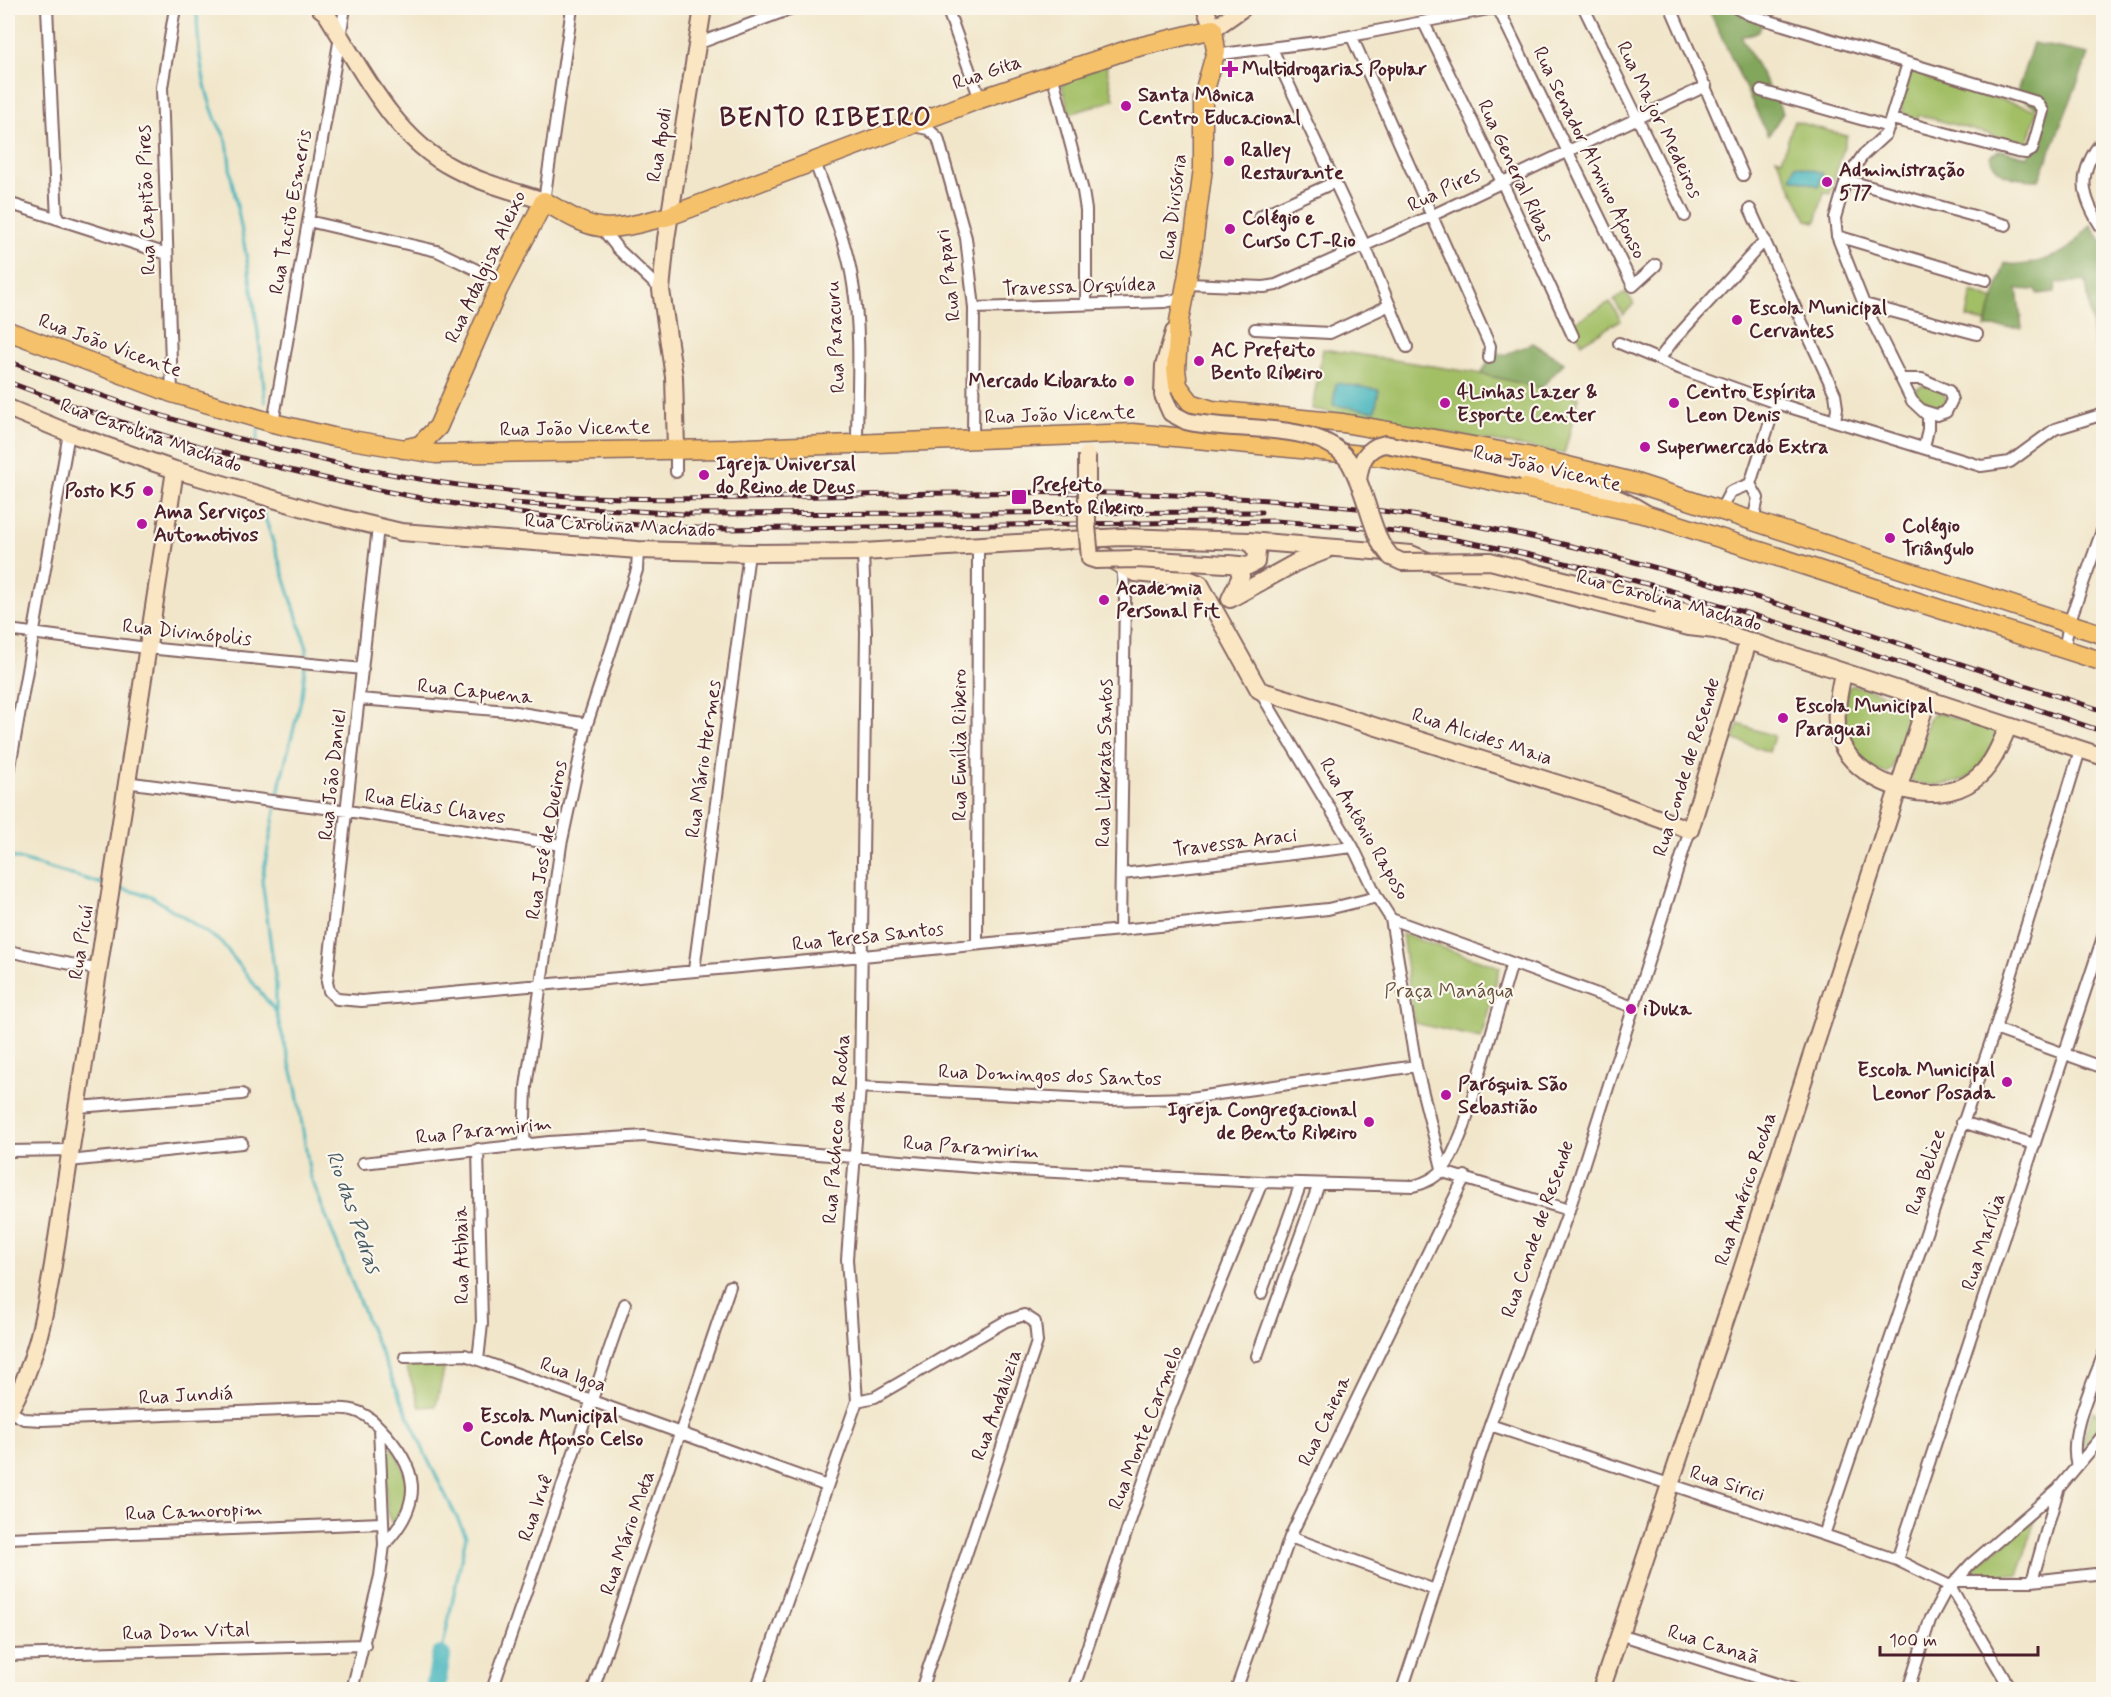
<svg xmlns="http://www.w3.org/2000/svg" width="2111" height="1697" font-family="Mynerve,sans-serif">
  <style>
    .green { fill: #a3bf66; stroke: #766f48; stroke-width: 1.5 }
    .forest { fill: #82a65b; stroke: #666243; stroke-width: 1.5 }
    .water { fill: #43b3bb; stroke: #466973; stroke-width: 1.5 }
    .lines { fill: none; stroke-linecap: round; stroke-linejoin: round }
    .stream { stroke: #43b3bb; stroke-width: 3 }
    .river { stroke: #43b3bb; stroke-width: 20 }
    .street-casing { stroke: #846563; stroke-width: 14 }
    .secondary-casing { stroke: #846563; stroke-width: 20 }
    .primary-casing { stroke: #846563; stroke-width: 21 }
    .street { stroke: #fff; stroke-width: 10 }
    .secondary { stroke: #fbe6c4; stroke-width: 16 }
    .primary { stroke: #f5c16b; stroke-width: 18 }
    .rail-casing { stroke: #4a1f2b; stroke-width: 5 }
    .rail { stroke: #fbf7ec; stroke-width: 3; stroke-dasharray: 9; stroke-linecap: butt }
    .secondary-bridge-casing { stroke: #846563; stroke-width: 20; stroke-linecap: butt }
    .secondary-bridge { stroke: #fbe6c4; stroke-width: 16 }
    .poi-dot { fill: #b5179e; stroke: #fbf7ec; stroke-width: 2 }
    .labels { text-anchor: middle; dominant-baseline: central; stroke-width: 4.5; stroke-linejoin: round; paint-order: stroke }
    .poi-label { font-size: 20px; font-weight: bold; fill: #4a1f2b; stroke: #fbf7ec; text-anchor: start }
    .street-label { font-size: 20px; fill: #4a1f2b; stroke: #fbf7ec }
    .park-label { font-size: 20px; fill: #654f3d; stroke: #fbf7ec }
    .water-label { font-size: 21px; font-style: italic; fill: #475a65; stroke: #fbf7ec }
    .district-label { font-size: 26px; font-weight: bold; letter-spacing: 1.5px; fill: #4a1f2b; stroke: #fbf7ec }
  </style>
  <rect width="100%" height="100%" fill="#fbf7ec"/>
  <filter id="ink" filterUnits="userSpaceOnUse"><feTurbulence type="fractalNoise" baseFrequency=".0167" numOctaves="2"/><feDisplacementMap in="SourceGraphic" scale="12" xChannelSelector="R" yChannelSelector="G"/><feConvolveMatrix kernelMatrix="1 2 1 2 8 2 1 2 1" color-interpolation-filters="sRGB"/></filter>
  <filter id="wash" filterUnits="userSpaceOnUse"><feTurbulence type="fractalNoise" baseFrequency=".008" numOctaves="4" result="noise"/><feDisplacementMap in="SourceGraphic" scale="24" xChannelSelector="R" yChannelSelector="G"/><feGaussianBlur stdDeviation="1.35" result="paint"/><feColorMatrix in="noise" values="0 0 0 0 0 0 0 0 0 0 0 0 0 0 0 0 0 1.4 0 .05"/><feComposite in="paint" operator="in"/></filter>
  <g filter="url(#wash)">
    <rect width="100%" height="100%" fill="#f1e6ca"/>
    <path class="green" d="M1106 64 1114 100 1070 114 1062 86 1066 81Z
      M1918 69 1928 72 1927 79 2037 110 2028 145 1919 115 1916 121 1906 118 1900 104 1911 72Z
      M1794 121 1847 136 1830 194 1824 192 1816 222 1807 220 1776 157 1782 159Z
      M1626 292 1634 304 1623 315 1614 300Z
      M1972 292 1994 300 1986 323 1967 317Z
      M1610 302 1621 320 1582 343 1571 324Z
      M1323 349 1477 373 1579 397 1564 454 1312 409Z
      M1923 385 1943 391 1947 401 1942 409 1935 410 1919 404 1914 394 1917 388Z
      M1853 685 1906 701 1911 704V711L1892 768 1887 773C1877 773 1869 767 1862 760 1840 737 1844 718 1848 688Z
      M1939 713 1994 730 1996 736C1980 782 1957 789 1912 783L1911 777 1929 719 1933 714Z
      M1738 724 1774 736 1769 752 1733 739Z
      M1402 934 1500 967 1481 1038 1414 1023Z
      M446 1361 436 1406 420 1407 405 1363Z
      M2093 1411 2103 1416V1422L2078 1452Z
      M387 1448H393C407 1477 417 1494 396 1523L391 1522 387 1512 384 1452Z
      M2036 1517 2018 1576 1970 1571Z"/>
    <path class="forest" d="M1708 8H1771L1758 32 1741 37 1783 113 1768 136Z
      M2033 43 2089 54 2039 180C2019 180 1995 178 1990 156L2001 150 2028 157 2043 111 2016 95Z
      M2091 225 2103 244V347L2094 346 2086 281 2056 283 2055 292 2038 294 2036 290 2017 289 2022 328 1985 327 2005 263C2022 269 2056 258 2070 247 2077 241 2084 232 2091 225Z
      M1533 343 1564 363 1541 388 1481 374 1494 352 1504 355Z"/>
    <path class="water" d="M1795 165 1823 173 1819 186 1791 178Z
      M1336 383 1379 390 1375 411 1333 405Z"/>
    <g class="lines">
      <path class="stream" d="M197 8C197 45 202 85 216 120 219 127 224 133 226 140 230 153 229 168 232 181 247 254 260 328 265 402
        M257 440 258 430
        M263 511 307 648 302 696 281 779 262 880 276 984V1010
        M8 856 106 885
        M115 887 151 896 221 942 276 1012 296 1087 310 1175 369 1326 427 1458 466 1536 441 1656"/>
      <path class="river" d="M435 1690 441 1656"/>
    </g>
  </g>
  <g filter="url(#ink)">
    <g class="lines">
      <g class="street-casing">
        <path id="street" d="M47 8 57 219
          M947 8 980 99
          M1498 8 1633 286 1656 265
          M1584 8 1685 216
          M1671 8 1743 175
          M1736 8 1750 15 1908 63 1886 134 1863 155 1846 180 1835 218 1837 236 1864 304 1912 401 1928 416V429L1924 448
          M1424 23 1502 182 1573 336
          M1352 37 1490 346 1489 358
          M697 44 793 8
          M1272 49 1365 246 1407 347
          M1214 55 1325 41 1494 8
          M1052 74 1083 191 1086 210V304
          M1761 91 1889 127
          M1892 119 2017 152 2026 153 2032 150 2043 111 2037 102 1908 63
          M913 126 928 129 938 138 966 238 974 308 973 441
          M2104 138C2076 173 2080 196 2104 231
          M815 162C829 202 847 242 853 284 862 336 857 392 857 444
          M1846 180 2006 225
          M544 201 572 8
          M8 203 167 254
          M1750 209 1835 394 1837 408 1835 421
          M1260 216 1335 182
          M308 221 437 251 502 282
          M603 230 618 249 661 290
          M1837 236 1986 280
          M1187 284 1264 287 1276 285 1433 215 1706 86
          M1864 304 1977 334
          M974 308 1164 302 1184 298
          M1255 329 1330 333 1390 305
          M1619 343 1681 369 1776 403 1981 466 2010 462 2055 429 2104 414
          M1660 358 1672 342 1765 240
          M1903 379H1922L1949 391 1952 400 1946 412 1937 415 1924 411
          M172 393 162 87 175 8
          M273 423 345 8
          M676 472V449
          M1750 484 1776 403
          M1750 484 1758 498 1753 521
          M1720 511 1730 492 1750 484
          M378 527 327 982 329 991 337 999 362 1001 863 956 1328 909 1377 897
          M8 630 147 648 363 669
          M2064 651 2069 623 2104 525
          M1259 690 1353 847 1377 897 1391 919 1633 1007
          M359 699 509 711 587 724
          M8 778 69 433
          M125 782 348 811 561 845
          M1122 874 1353 847
          M1391 919 1416 1066 1443 1172
          M1120 929 1125 597 1122 566
          M977 944 978 546
          M8 951 99 970
          M694 970 749 553
          M1995 1029 2104 1068
          M860 1087 1109 1100 1190 1098 1416 1066
          M78 1107 242 1094
          M1962 1122 2034 1144
          M524 1144 526 1087 561 845 587 724 637 570 638 550
          M8 1151 71 1150
          M69 1161 242 1143
          M363 1163 549 1142 645 1136 710 1145 996 1169 1262 1182 1413 1186C1447 1178 1452 1156 1464 1127L1512 963
          M1443 1172 1569 1210
          M1261 1294 1301 1183
          M1257 1356 1319 1184
          M405 1357 465 1355 827 1486
          M478 1360 482 1324 478 1149
          M857 1401 875 1397 1006 1321 1024 1315 1035 1322 1037 1342 921 1690
          M9 1411 24 1419 42 1420 309 1409C338 1409 358 1403 379 1427L384 1545 380 1576 352 1690
          M1490 1425 1824 1535 1897 1560 1950 1586
          M379 1427C419 1468 425 1501 384 1545
          M2077 1466C2067 1435 2093 1384 2104 1353
          M1824 1535 1995 1029 2080 750
          M1290 1537 1435 1590
          M8 1538 382 1523
          M1897 1560 2104 934
          M1957 1581H2032L2104 1573
          M2032 1581 2058 1490
          M1950 1586 2011 1690
          M1619 1634 1796 1690
          M8 1655 365 1645
          M492 1690 625 1304
          M593 1690 730 1286
          M756 1690 857 1401 847 1259 860 1087 866 632 863 552
          M1073 1690 1162 1427 1262 1182
          M1236 1690 1290 1537 1465 1176
          M1402 1690 1490 1425 1569 1210 1690 830
          M1908 1690 1930 1620 1944 1594 1971 1564 2058 1489 2104 1434"/>
      </g>
      <g class="secondary-casing">
        <path id="secondary" d="M320 8 326 13C360 67 393 137 453 168 481 183 514 191 544 201
          M1205 8 1213 29 1243 8
          M1163 395 1164 366 1174 332
          M8 408 69 433 175 470 321 513 401 532 638 550 749 553 863 552 1121 537 1249 541 1411 554 1451 571 1527 585 1689 627 1715 630 2104 757
          M676 449 674 377 661 290 666 239 703 8
          M1522 471C1565 482 1608 489 1645 513
          M1105 556 1135 573 1185 578 1200 584 1259 690 1600 797 1690 830 1748 642
          M1229 564 1248 566 1256 562 1257 552 1249 541
          M1230 599 1297 562 1325 551
          M1230 599 1241 576 1237 565
          M1658 604 1694 615 1714 629
          M1843 673C1838 697 1832 722 1842 745 1862 786 1937 809 1974 780 1992 767 1999 747 2008 727
          M8 1413C35 1367 44 1318 53 1265L175 470
          M1601 1690 1738 1282 1927 700"/>
      </g>
      <g class="primary-casing">
        <path id="primary" d="M8 331 172 393 273 423 333 437 436 454 722 449 1133 433 1384 457 1648 515 2104 662
          M403 449 420 445 438 427 498 290 544 201C601 236 606 232 669 216L980 99 1130 49 1213 29 1216 51 1203 97V168L1192 253 1179 321 1176 369 1178 386 1191 403 1212 410 1343 423 1440 440 1527 456 1633 482 2104 635"/>
      </g>
      <use href="#street" class="street"/>
      <use href="#secondary" class="secondary"/>
      <use href="#primary" class="primary"/>
      <g class="rail-casing">
        <path id="rail" d="M8 361C178 427 355 479 539 494 657 503 775 497 894 494 1049 491 1203 491 1357 508 1615 536 1858 633 2104 711
          M8 382C238 469 480 524 728 529L1275 521C1334 525 1392 529 1451 539 1674 579 1889 660 2104 732
          M512 503 683 514 1261 512"/>
      </g>
      <use href="#rail" class="rail"/>
      <g class="secondary-bridge-casing">
        <path id="secondary-bridge" d="M1163 395 1171 413 1186 421C1230 433 1324 419 1350 463 1364 488 1369 518 1381 544L1391 557 1402 562 1490 561 1658 604
          M1087 455V526L1090 558 1096 560 1136 559 1226 564
          M1358 481C1360 462 1365 448 1385 444L1522 471"/>
      </g>
      <use href="#secondary-bridge" class="secondary-bridge"/>
    </g>
  </g>
  <g class="poi-dot">
    <path d="M1227 60h6v6h6v6h-6v6h-6v-6h-6v-6h6z"/>
    <circle cx="1126" cy="106" r="6"/>
    <circle cx="1229" cy="161" r="6"/>
    <circle cx="1827" cy="182" r="6"/>
    <circle cx="1230" cy="229" r="6"/>
    <circle cx="1737" cy="320" r="6"/>
    <circle cx="1199" cy="361" r="6"/>
    <circle cx="1129" cy="381" r="6"/>
    <circle cx="1445" cy="403" r="6"/>
    <circle cx="1674" cy="403" r="6"/>
    <circle cx="1645" cy="447" r="6"/>
    <circle cx="704" cy="475" r="6"/>
    <circle cx="148" cy="491" r="6"/>
    <rect x="1011" y="489" width="16" height="16" rx="3"/>
    <circle cx="142" cy="524" r="6"/>
    <circle cx="1890" cy="538" r="6"/>
    <circle cx="1104" cy="600" r="6"/>
    <circle cx="1783" cy="718" r="6"/>
    <circle cx="1631" cy="1009" r="6"/>
    <circle cx="2007" cy="1082" r="6"/>
    <circle cx="1446" cy="1095" r="6"/>
    <circle cx="1369" cy="1122" r="6"/>
    <circle cx="468" cy="1427" r="6"/>
  </g>
  <g class="labels">
    <g class="poi-label">
      <text x="1242" y="69">Multidrogarias Popular</text>
      <text x="1138" y="95">Santa Mônica<tspan x="1138" dy="23">Centro Educacional</tspan></text>
      <text x="1241" y="150">Ralley<tspan x="1241" dy="23">Restaurante</tspan></text>
      <text x="1839" y="170">Administração<tspan x="1839" dy="23">577</tspan></text>
      <text x="1242" y="218">Colégio e<tspan x="1242" dy="23">Curso CT-Rio</tspan></text>
      <text x="1749" y="308">Escola Municipal<tspan x="1749" dy="23">Cervantes</tspan></text>
      <text x="1211" y="350">AC Prefeito<tspan x="1211" dy="23">Bento Ribeiro</tspan></text>
      <text x="1117" y="381" text-anchor="end">Mercado Kibarato</text>
      <text x="1457" y="392">4Linhas Lazer &amp;<tspan x="1457" dy="23">Esporte Center</tspan></text>
      <text x="1686" y="392">Centro Espírita<tspan x="1686" dy="23">Leon Denis</tspan></text>
      <text x="1657" y="447">Supermercado Extra</text>
      <text x="716" y="464">Igreja Universal<tspan x="716" dy="23">do Reino de Deus</tspan></text>
      <text x="1032" y="485">Prefeito<tspan x="1032" dy="23">Bento Ribeiro</tspan></text>
      <text x="136" y="491" text-anchor="end">Posto K5</text>
      <text x="154" y="512">Ama Serviços<tspan x="154" dy="23">Automotivos</tspan></text>
      <text x="1902" y="526">Colégio<tspan x="1902" dy="23">Triângulo</tspan></text>
      <text x="1116" y="588">Academia<tspan x="1116" dy="23">Personal Fit</tspan></text>
      <text x="1795" y="706">Escola Municipal<tspan x="1795" dy="23">Paraguai</tspan></text>
      <text x="1643" y="1009">iDuka</text>
      <text x="1995" y="1070" text-anchor="end">Escola Municipal<tspan x="1995" dy="23">Leonor Posada</tspan></text>
      <text x="1458" y="1084">Paróquia São<tspan x="1458" dy="23">Sebastião</tspan></text>
      <text x="1357" y="1110" text-anchor="end">Igreja Congregacional<tspan x="1357" dy="23">de Bento Ribeiro</tspan></text>
      <text x="480" y="1416">Escola Municipal<tspan x="480" dy="23">Conde Afonso Celso</tspan></text>
    </g>
    <g class="street-label">
      <text transform="translate(987 73) rotate(-19)">Rua Gita</text>
      <text transform="translate(1659 120) rotate(64)">Rua Major Medeiros</text>
      <text transform="translate(660 145) rotate(-81)">Rua Apodi</text>
      <text transform="translate(1589 153) rotate(64)">Rua Senador Almino Afonso</text>
      <text transform="translate(1515 171) rotate(65)">Rua General Ribas</text>
      <text transform="translate(1444 190) rotate(-26)">Rua Pires</text>
      <text transform="translate(147 200) rotate(-92)">Rua Capitão Pires</text>
      <text transform="translate(1174 207) rotate(-83)">Rua Divisória</text>
      <text transform="translate(291 212) rotate(-80)">Rua Tacito Esmeris</text>
      <text transform="translate(486 267) rotate(-65)">Rua Adalgisa Aleixo</text>
      <text transform="translate(949 275) rotate(-97)">Rua Papari</text>
      <text transform="translate(1079 287) rotate(-2)">Travessa Orquídea</text>
      <text transform="translate(836 337) rotate(-93)">Rua Paracuru</text>
      <text transform="translate(110 346) rotate(20)">Rua João Vicente</text>
      <text transform="translate(1060 415) rotate(-2)">Rua João Vicente</text>
      <text transform="translate(575 429) rotate(-1)">Rua João Vicente</text>
      <text transform="translate(151 436) rotate(19)">Rua Carolina Machado</text>
      <text transform="translate(1547 469) rotate(13)">Rua João Vicente</text>
      <text transform="translate(620 526) rotate(3)">Rua Carolina Machado</text>
      <text transform="translate(1669 601) rotate(15)">Rua Carolina Machado</text>
      <text transform="translate(187 633) rotate(6)">Rua Divinópolis</text>
      <text transform="translate(475 692) rotate(6)">Rua Capuena</text>
      <text transform="translate(1482 737) rotate(18)">Rua Alcides Maia</text>
      <text transform="translate(960 745) rotate(-90)">Rua Emília Ribeiro</text>
      <text transform="translate(704 759) rotate(-82)">Rua Mário Hermes</text>
      <text transform="translate(1105 763) rotate(-89)">Rua Liberata Santos</text>
      <text transform="translate(1687 767) rotate(-73)">Rua Conde de Resende</text>
      <text transform="translate(333 775) rotate(-84)">Rua João Daniel</text>
      <text transform="translate(435 807) rotate(9)">Rua Elias Chaves</text>
      <text transform="translate(1364 829) rotate(60)">Rua Antônio Raposo</text>
      <text transform="translate(547 840) rotate(-80)">Rua José de Queiros</text>
      <text transform="translate(1235 843) rotate(-7)">Travessa Araci</text>
      <text transform="translate(868 937) rotate(-6)">Rua Teresa Santos</text>
      <text transform="translate(82 942) rotate(-81)">Rua Picuí</text>
      <text transform="translate(1050 1076) rotate(2)">Rua Domingos dos Santos</text>
      <text transform="translate(837 1129) rotate(-86)">Rua Pacheco da Rocha</text>
      <text transform="translate(484 1131) rotate(-6)">Rua Paramirim</text>
      <text transform="translate(971 1148) rotate(4)">Rua Paramirim</text>
      <text transform="translate(1926 1172) rotate(-72)">Rua Belize</text>
      <text transform="translate(1746 1189) rotate(-72)">Rua Américo Rocha</text>
      <text transform="translate(1538 1229) rotate(-71)">Rua Conde de Resende</text>
      <text transform="translate(1984 1242) rotate(-72)">Rua Marília</text>
      <text transform="translate(462 1255) rotate(-91)">Rua Atibaia</text>
      <text transform="translate(573 1375) rotate(20)">Rua Igoa</text>
      <text transform="translate(186 1396) rotate(-3)">Rua Jundiá</text>
      <text transform="translate(997 1405) rotate(-71)">Rua Andaluzia</text>
      <text transform="translate(1325 1421) rotate(-65)">Rua Caiena</text>
      <text transform="translate(1146 1428) rotate(-69)">Rua Monte Carmelo</text>
      <text transform="translate(1727 1484) rotate(18)">Rua Sirici</text>
      <text transform="translate(536 1508) rotate(-71)">Rua Iruê</text>
      <text transform="translate(194 1512) rotate(-2)">Rua Camoropim</text>
      <text transform="translate(628 1533) rotate(-71)">Rua Mário Mota</text>
      <text transform="translate(186 1632) rotate(-2)">Rua Dom Vital</text>
      <text transform="translate(1713 1645) rotate(17)">Rua Canaã</text>
    </g>
    <g class="park-label">
      <text x="1449" y="991">Praça Manágua</text>
    </g>
    <g class="water-label">
      <text transform="translate(353 1212) rotate(71)">Rio das Pedras</text>
    </g>
    <g class="district-label">
      <text x="826" y="119">BENTO RIBEIRO</text>
    </g>
  </g>
  <rect width="2111" height="1697" fill="none" stroke="#fbf7ec" stroke-width="30"/>
  <path d="M1880 1646v9h158v-9" fill="none" stroke="#4a1f2b" stroke-width="3"/>
  <text x="1889" y="1646" font-size="18" fill="#4a1f2b" stroke="#fbf7ec" stroke-width="4.5" paint-order="stroke">100 m</text>
</svg>
